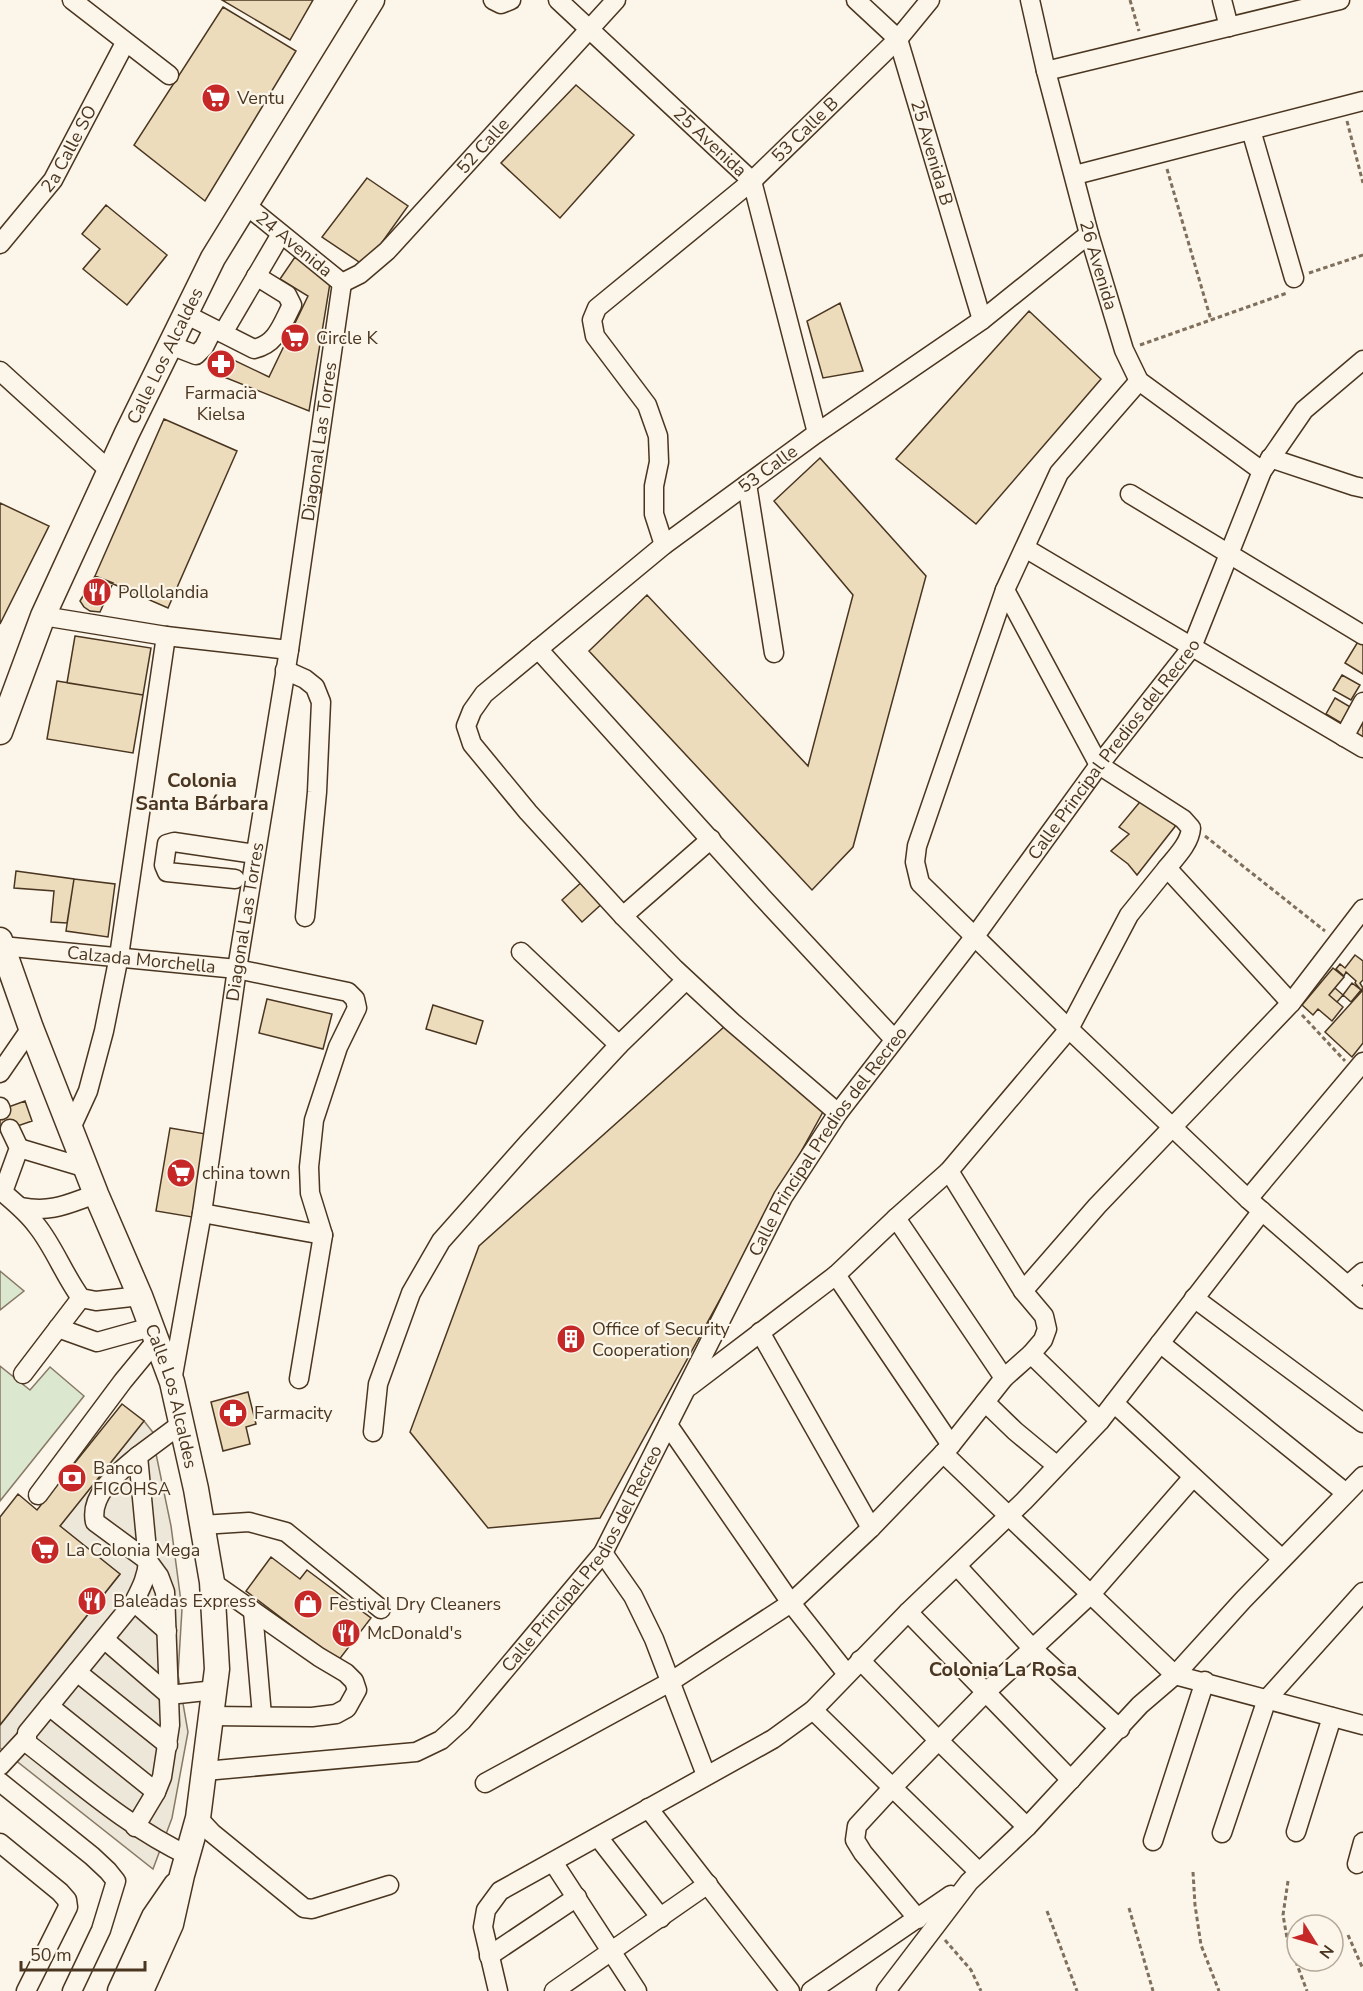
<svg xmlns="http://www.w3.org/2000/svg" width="1363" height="1991" font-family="'Nunito Sans',sans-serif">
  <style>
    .green { fill: #dce7d0; stroke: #887966; stroke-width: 1.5 }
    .parking { fill: #ede7d9; stroke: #887966; stroke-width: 1.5 }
    .building { fill: #ecdcbc; stroke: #4a3520; stroke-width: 1.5 }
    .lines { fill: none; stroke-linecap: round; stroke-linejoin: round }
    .minor-casing { stroke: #4a3520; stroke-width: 21 }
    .major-casing { stroke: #4a3520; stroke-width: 27 }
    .path { stroke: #7f6f5c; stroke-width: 3; stroke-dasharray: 4.5 3; stroke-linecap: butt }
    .minor { stroke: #fbf6e9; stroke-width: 18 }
    .major { stroke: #fbf6e9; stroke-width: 24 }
    .labels { text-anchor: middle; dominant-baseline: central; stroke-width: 4.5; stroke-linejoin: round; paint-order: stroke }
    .poi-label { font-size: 18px; fill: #4a3520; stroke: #fbf6e9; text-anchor: start }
    .street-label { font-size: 18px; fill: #4a3520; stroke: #fbf6e9 }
    .neighbourhood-label { font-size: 20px; font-weight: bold; fill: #4a3520; stroke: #fbf6e9 }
  </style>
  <rect width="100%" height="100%" fill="#fbf6e9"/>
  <path class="green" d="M0 1271 24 1291 0 1310Z
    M0 1366 30 1390 50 1367 84 1396 0 1501Z"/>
  <path class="parking" d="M144 1421 159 1440 155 1449 171 1526 182 1609 178 1675 188 1732 172 1818 153 1869 0 1748V1725L120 1574 60 1526Z"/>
  <path class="building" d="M222 0H313L290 40Z
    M223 7 296 51 205 201 134 145Z
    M576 85 634 135 560 218 501 163Z
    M367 178 408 206 365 266 322 237Z
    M106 205 167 255 127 305 83 269 100 249 82 234Z
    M295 257 330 283 309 411 209 371 217 352 269 377 308 296 280 279Z
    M840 303 863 371 823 378 807 321Z
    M1029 311 1101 379 976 524 896 459Z
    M164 419 237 451 168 608 95 576Z
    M820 458 926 576 853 847 812 890 589 651 647 595 808 766 853 595 774 501Z
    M0 503 49 526 0 624Z
    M95 576 113 583 100 612 90 611 84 607 80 601Z
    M75 636 151 648 143 695 67 683Z
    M1359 640 1363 642V674L1345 663Z
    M1342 675 1360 685 1351 700 1333 690Z
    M57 681 143 695 133 753 47 739Z
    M1335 698 1352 708 1343 724 1326 714Z
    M1363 718V738L1355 734Z
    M1144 797 1177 824 1137 875 1128 864 1111 851 1129 834 1119 827Z
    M16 871 74 879 67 923 51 922 54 891 14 888Z
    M74 879 115 884 108 937 66 931Z
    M585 879 605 901 582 922 562 900Z
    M1355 955 1363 961V980L1360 983 1363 988 1361 990 1355 983 1356 981 1346 972 1344 976 1336 969 1340 964 1345 968Z
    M1333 968 1344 977 1329 995 1343 1007 1332 1021 1318 1009 1313 1015 1302 1005Z
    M1352 983 1361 990 1351 1002 1343 995Z
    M1335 988 1343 995 1337 1002 1329 995Z
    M1363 990V1043L1352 1057 1325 1032Z
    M267 999 332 1014 323 1049 259 1033Z
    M433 1005 483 1021 476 1044 426 1029Z
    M724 1027 824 1110 600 1518 488 1528 410 1432 479 1246Z
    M25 1101 32 1121 0 1132V1110Z
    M170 1128 206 1134 192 1217 156 1211Z
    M248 1392 256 1424 246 1427 250 1444 223 1451 211 1402Z
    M122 1404 144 1421 60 1526 120 1574 0 1725V1517L18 1494 37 1510Z
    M271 1557 300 1579 307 1570 371 1618 338 1661 246 1591Z"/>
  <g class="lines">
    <g class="minor-casing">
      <g id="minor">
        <path d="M72 0 169 75"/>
        <path d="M493 0 501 4 511 0"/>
        <path id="s1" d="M558 0 752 181 817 433"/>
        <path id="s2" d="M856 0 898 39 982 320"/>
        <path id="s3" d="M1030 0 1046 71 1089 234 1124 350 1139 381 1262 471"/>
        <path d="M1222 0 1229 27"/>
        <path d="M1046 71 1340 0"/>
        <path d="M1251 130 1294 278"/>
        <path d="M1075 175 1363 101"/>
        <path id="s4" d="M246 205 342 283"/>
        <path id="s5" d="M0 244 53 180 125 43"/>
        <path id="s6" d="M342 283 360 274 387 251 616 0"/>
        <path d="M185 314 254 349C277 344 282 324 292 305L287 295 256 276"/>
        <path d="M223 333 281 234"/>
        <path d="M170 345 196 355 204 347 213 329"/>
        <path d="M0 371 110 471"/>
        <path d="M1139 381 1059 473 1005 590 1099 765 1183 819 1191 828C1190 843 1176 857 1167 868L1291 1003"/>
        <path d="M1270 458 1354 486 1363 488"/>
        <path d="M747 484 774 653"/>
        <path d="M1130 494 1363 635"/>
        <path id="s7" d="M664 545 654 514V486L659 462 658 436 647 405 595 336 592 320 597 308 752 181 898 39 930 0"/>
        <path d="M1025 548 1363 748"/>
        <path d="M1005 590 917 846 915 862 920 883 1069 1029 1248 1199 1363 1299"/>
        <path d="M43 616 166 636 289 650"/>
        <path d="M538 649 762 897 894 1039"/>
        <path d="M285 670 305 679 315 687 321 702 317 792 305 917"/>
        <path d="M1344 737 1363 702"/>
        <path d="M235 879 167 872 164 865 167 844 174 842 255 854"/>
        <path d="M623 916 711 839"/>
        <path id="s8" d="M2 946 237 969 348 992 355 999 357 1008 338 1047 314 1120 309 1167 310 1193 323 1235 299 1379"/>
        <path d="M521 952 619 1045"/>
        <path d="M0 1073 31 1028"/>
        <path d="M0 1107 1 1110"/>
        <path id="s9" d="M838 1113 732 1022 675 969 623 916 528 812 472 744 466 726 472 711 484 694 664 545 817 433 982 320 1089 234"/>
        <path d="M71 1128 88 1091 104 1031 119 956 166 636"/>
        <path d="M19 1148 86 1168"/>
        <path d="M0 1190C13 1201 27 1212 37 1226 54 1247 64 1275 81 1298L96 1301 140 1296"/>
        <path d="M3 1192 19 1148 10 1129"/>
        <path d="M1248 1199 1363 1062"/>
        <path d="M21 1207C52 1213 67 1204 96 1194"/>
        <path d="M202 1213 323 1235"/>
        <path d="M896 1218 1004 1378"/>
        <path d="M836 1275 951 1445"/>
        <path d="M1348 1285 1363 1272"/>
        <path d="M1023 1291 1097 1206 1291 1003 1363 909"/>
        <path d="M1194 1298 1363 1423"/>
        <path d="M58 1328 97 1342 151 1327"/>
        <path d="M760 1332 871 1528"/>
        <path d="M1160 1343 1346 1493"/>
        <path d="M1031 1354 1100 1421"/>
        <path d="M23 1374 81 1298"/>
        <path id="s10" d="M172 1381 202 1213 237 969 289 650 342 283"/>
        <path d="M690 1386 836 1275 896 1218 949 1171 1069 1029 1129 915 1167 868"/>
        <path d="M985 1402 1015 1431 1056 1465"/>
        <path d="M1114 1403 1282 1559"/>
        <path d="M181 1424 138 1456 148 1561C147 1577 141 1588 134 1602L27 1733V1743C79 1783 129 1828 189 1856"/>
        <path d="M668 1425 791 1603 847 1674"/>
        <path d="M373 1432 378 1384 411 1293 441 1241 527 1144 619 1045 686 980"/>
        <path d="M943 1453 1175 1675 1363 1725"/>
        <path d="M38 1495 123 1381 156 1341"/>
        <path d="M202 1525 249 1522 286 1532 381 1609"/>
        <path d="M603 1553 633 1596 654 1639 706 1775"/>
        <path d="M957 1566 1033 1649 1120 1729"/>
        <path d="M134 1602 167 1631"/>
        <path d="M253 1611 262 1716"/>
        <path d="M908 1612 1071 1780"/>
        <path d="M104 1639 169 1695 215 1690"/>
        <path d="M860 1660 938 1740 1027 1827"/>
        <path d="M77 1672 168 1745"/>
        <path d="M49 1706 156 1792"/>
        <path d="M813 1710 979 1872"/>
        <path d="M212 1716 312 1717 336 1714 347 1708 357 1690 354 1681 346 1673 319 1657 212 1582"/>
        <path d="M0 1766 26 1738"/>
        <path id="s11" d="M205 1771 416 1752 441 1740 462 1721 603 1553 783 1197 838 1113 975 936 1099 765 1192 647 1262 471 1304 410 1363 360"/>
        <path d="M0 1782 92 1856 108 1871 116 1881 101 1930 72 1991"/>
        <path d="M485 1783 670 1682 791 1603 871 1528 951 1445 1004 1378 1031 1354 1043 1340 1047 1329 1044 1316 1023 1291 949 1171"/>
        <path d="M648 1808 790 1991"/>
        <path d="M198 1818 212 1833 304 1908 312 1909 389 1885"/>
        <path d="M135 1827 156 1792 162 1777 170 1725 165 1592 159 1576 148 1561 95 1522C89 1494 119 1472 138 1456"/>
        <path d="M1296 1832 1332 1717"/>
        <path d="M1222 1833 1267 1699 1363 1592"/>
        <path d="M598 1837 661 1918"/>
        <path d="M1153 1841 1205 1681"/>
        <path d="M0 1843 60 1892 67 1900 68 1907 26 1991"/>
        <path d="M553 1862 637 1991"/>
        <path d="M1357 1864 1363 1842"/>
        <path d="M918 1919 863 1853 855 1840 857 1826 893 1787 986 1692 1091 1594 1193 1477"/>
        <path d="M489 1956 577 1897"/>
        <path d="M498 1991 483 1927 486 1910 500 1891 773 1739 813 1710 908 1612 1024 1501 1100 1421 1262 1211"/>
        <path d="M554 1991 708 1884"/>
        <path d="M811 1991 951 1895"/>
        <path d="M886 1991 969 1882 1027 1827 1140 1705 1175 1675 1243 1600 1363 1476"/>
      </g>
    </g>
    <g class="major-casing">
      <g id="major">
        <path id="s12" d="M0 732 43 616 127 433 213 258 372 0"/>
        <path id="s13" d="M0 940 31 1028 96 1194 140 1296 172 1382 196 1489 212 1582 217 1669 198 1818 182 1875 171 1924 141 1991"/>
        <path d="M120 1991 154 1917 176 1885"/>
      </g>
    </g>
    <path class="path" d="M1130 0 1139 31
      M1347 121 1363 183
      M1167 169 1211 320
      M1309 273 1363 255
      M1140 345 1287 293
      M1205 836 1325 931
      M1302 1015 1345 1061
      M1193 1872 1195 1905 1201 1945 1219 1991
      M1288 1881 1283 1915 1287 1938 1307 1991
      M1129 1908 1153 1991
      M1047 1911 1077 1991
      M1348 1935 1363 1969
      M945 1940 971 1970 981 1991"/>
    <use href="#minor" class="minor"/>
    <use href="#major" class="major"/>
  </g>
  <defs>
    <g id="supermarket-disc" transform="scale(1.5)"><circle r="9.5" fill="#c62828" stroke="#fbf6e9"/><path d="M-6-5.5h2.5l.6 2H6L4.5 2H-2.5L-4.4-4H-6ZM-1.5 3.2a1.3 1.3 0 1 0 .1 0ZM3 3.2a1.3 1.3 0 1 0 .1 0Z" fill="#fff"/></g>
    <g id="pharmacy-disc" transform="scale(1.5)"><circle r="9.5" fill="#c62828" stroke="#fbf6e9"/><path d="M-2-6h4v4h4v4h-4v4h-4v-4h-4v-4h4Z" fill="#fff"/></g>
    <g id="restaurant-disc" transform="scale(1.5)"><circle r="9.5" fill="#c62828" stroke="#fbf6e9"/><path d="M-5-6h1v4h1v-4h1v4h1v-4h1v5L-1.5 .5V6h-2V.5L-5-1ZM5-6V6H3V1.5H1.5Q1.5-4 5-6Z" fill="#fff"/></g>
    <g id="building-disc" transform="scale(1.5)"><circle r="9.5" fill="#c62828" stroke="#fbf6e9"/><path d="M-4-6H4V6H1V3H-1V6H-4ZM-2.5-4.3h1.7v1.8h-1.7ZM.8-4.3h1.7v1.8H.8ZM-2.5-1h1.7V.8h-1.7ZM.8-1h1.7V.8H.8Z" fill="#fff"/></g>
    <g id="bank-disc" transform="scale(1.5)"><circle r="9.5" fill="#c62828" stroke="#fbf6e9"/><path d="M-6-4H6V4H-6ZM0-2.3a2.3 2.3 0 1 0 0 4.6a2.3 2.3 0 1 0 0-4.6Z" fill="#fff"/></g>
    <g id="shop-disc" transform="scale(1.5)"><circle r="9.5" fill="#c62828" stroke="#fbf6e9"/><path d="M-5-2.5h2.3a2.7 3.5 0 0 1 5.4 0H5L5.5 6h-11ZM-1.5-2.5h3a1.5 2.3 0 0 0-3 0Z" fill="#fff"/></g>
  </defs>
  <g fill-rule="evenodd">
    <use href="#supermarket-disc" x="216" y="98"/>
    <use href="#supermarket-disc" x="295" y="338"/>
    <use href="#pharmacy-disc" x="221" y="364"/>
    <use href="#restaurant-disc" x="97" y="592"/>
    <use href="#supermarket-disc" x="181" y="1173"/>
    <use href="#building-disc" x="571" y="1339"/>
    <use href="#pharmacy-disc" x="233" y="1413"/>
    <use href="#bank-disc" x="72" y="1478"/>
    <use href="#supermarket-disc" x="45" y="1550"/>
    <use href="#restaurant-disc" x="92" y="1601"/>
    <use href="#shop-disc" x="308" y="1604"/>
    <use href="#restaurant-disc" x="346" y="1633"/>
  </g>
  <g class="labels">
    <g class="poi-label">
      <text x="237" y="98">Ventu</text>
      <text x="316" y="338">Circle K</text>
      <text x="221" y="393" text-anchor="middle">Farmacia<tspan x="221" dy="21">Kielsa</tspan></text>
      <text x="118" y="592">Pollolandia</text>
      <text x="202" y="1173">china town</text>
      <text x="592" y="1329">Office of Security<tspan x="592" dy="21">Cooperation</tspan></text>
      <text x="254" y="1413">Farmacity</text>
      <text x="93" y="1468">Banco<tspan x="93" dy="21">FICOHSA</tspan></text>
      <text x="66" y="1550">La Colonia Mega</text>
      <text x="113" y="1601">Baleadas Express</text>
      <text x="329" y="1604">Festival Dry Cleaners</text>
      <text x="367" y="1633">McDonald's</text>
    </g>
    <g class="street-label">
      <text stroke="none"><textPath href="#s7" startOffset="534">53 Calle B</textPath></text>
      <text stroke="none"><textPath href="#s1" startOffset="208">25 Avenida</textPath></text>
      <text stroke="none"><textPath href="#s6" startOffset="198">52 Calle</textPath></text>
      <text stroke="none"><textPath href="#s5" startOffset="118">2a Calle SO</textPath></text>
      <text stroke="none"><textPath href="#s2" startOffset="176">25 Avenida B</textPath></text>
      <text stroke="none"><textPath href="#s4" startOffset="62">24 Avenida</textPath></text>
      <text stroke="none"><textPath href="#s3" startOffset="274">26 Avenida</textPath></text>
      <text stroke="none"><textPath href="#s12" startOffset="411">Calle Los Alcaldes</textPath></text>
      <text stroke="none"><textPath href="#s10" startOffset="951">Diagonal Las Torres</textPath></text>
      <text stroke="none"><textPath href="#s9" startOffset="939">53 Calle</textPath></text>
      <text stroke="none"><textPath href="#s11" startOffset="1443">Calle Principal Predios del Recreo</textPath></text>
      <text stroke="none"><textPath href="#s10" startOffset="465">Diagonal Las Torres</textPath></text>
      <text stroke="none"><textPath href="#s8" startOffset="140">Calzada Morchella</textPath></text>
      <text stroke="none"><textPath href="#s11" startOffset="957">Calle Principal Predios del Recreo</textPath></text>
      <text stroke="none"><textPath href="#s13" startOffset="488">Calle Los Alcaldes</textPath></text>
      <text stroke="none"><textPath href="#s11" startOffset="471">Calle Principal Predios del Recreo</textPath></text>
    </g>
    <g class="neighbourhood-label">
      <text x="202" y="780">Colonia<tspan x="202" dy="23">Santa Bárbara</tspan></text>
      <text x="1003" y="1669">Colonia La Rosa</text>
    </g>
  </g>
  <g transform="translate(1315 1943) rotate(127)"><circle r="28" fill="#fbf6e9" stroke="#b4a999" stroke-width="1.5"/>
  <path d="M0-4.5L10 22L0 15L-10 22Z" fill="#c62828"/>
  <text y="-9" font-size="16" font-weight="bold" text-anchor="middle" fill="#4a3520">N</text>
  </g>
  <path d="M21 1961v9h124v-9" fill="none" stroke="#4a3520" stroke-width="3"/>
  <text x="30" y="1961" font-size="18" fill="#4a3520" stroke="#fbf6e9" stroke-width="4.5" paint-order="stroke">50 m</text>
</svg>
